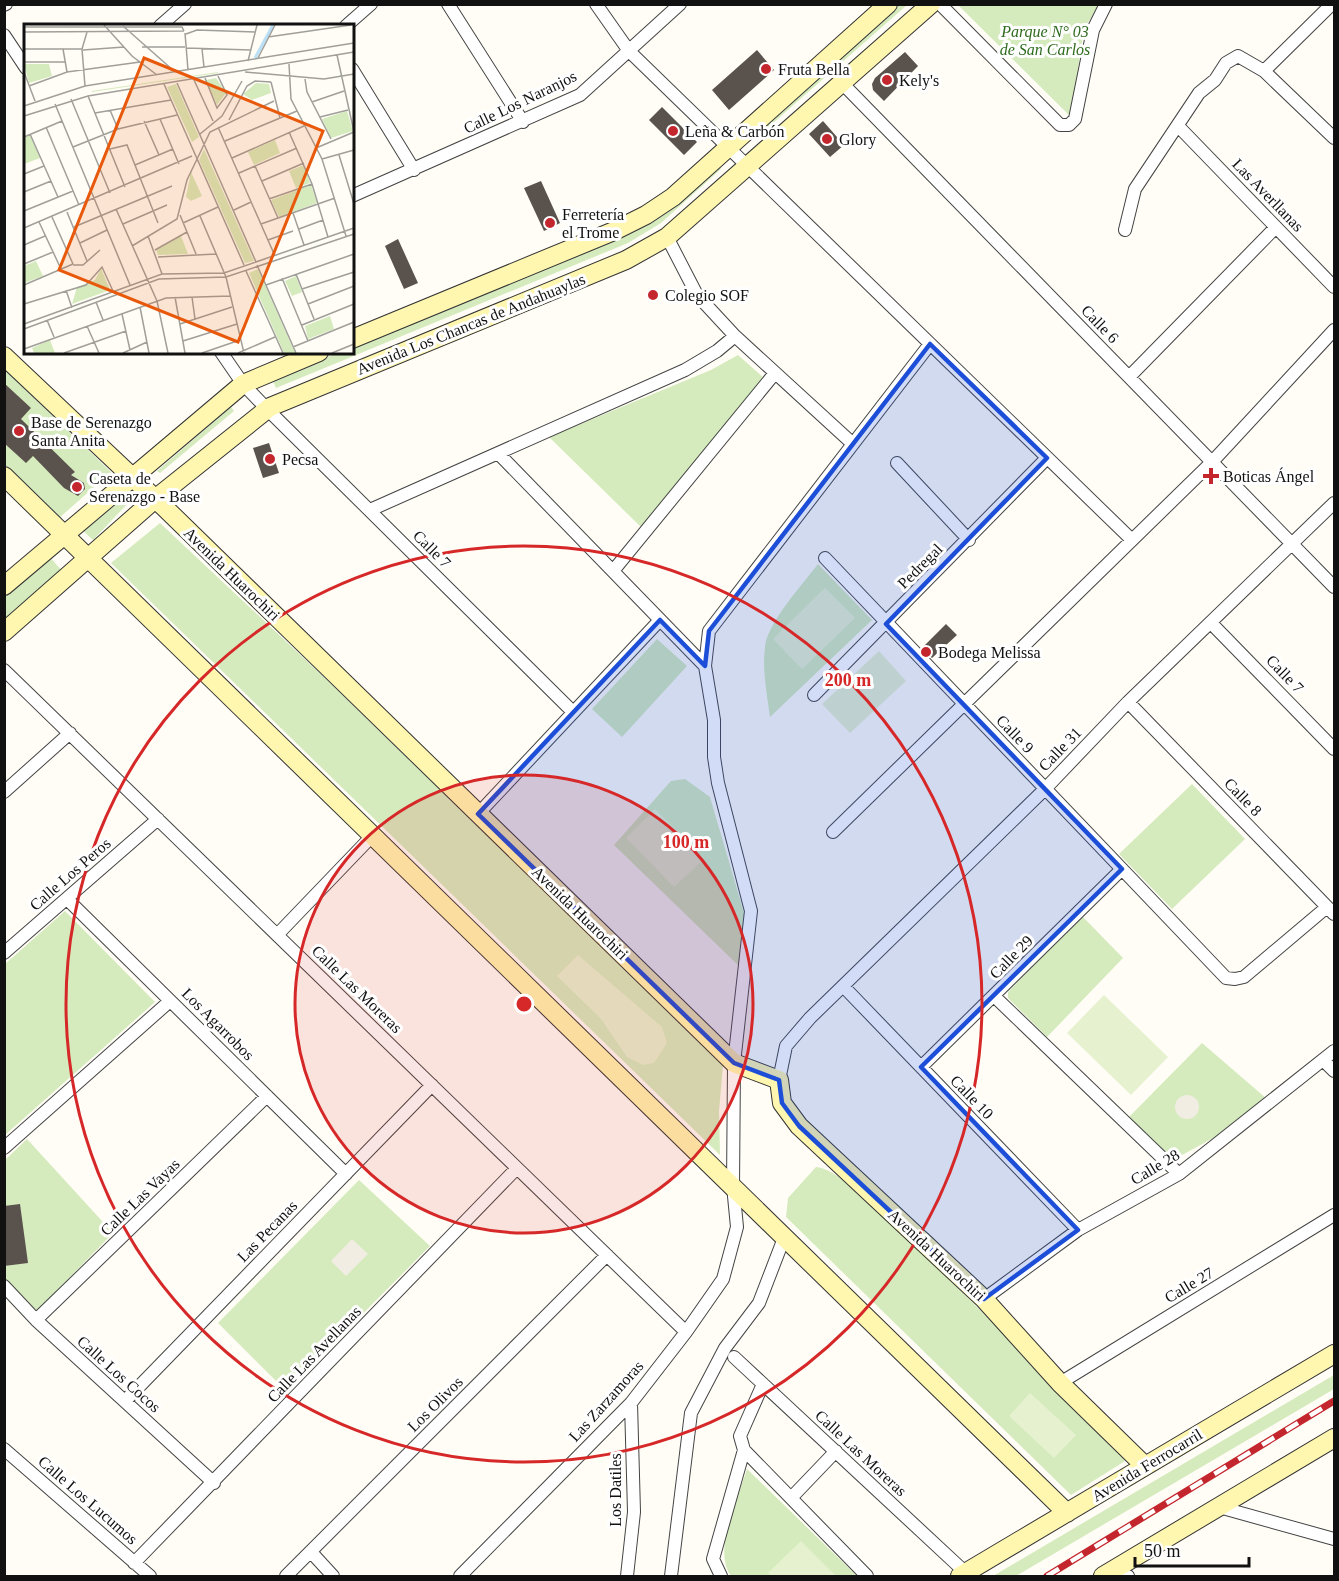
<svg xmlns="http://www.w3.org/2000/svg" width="1339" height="1581" font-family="'Times New Roman',serif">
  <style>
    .green { fill: #d5ebbd }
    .pitch { fill: #e6f2cf }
    .plaza { fill: #f1ede2 }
    .building { fill: #5a524d }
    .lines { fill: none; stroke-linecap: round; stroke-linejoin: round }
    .street-casing { stroke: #444; stroke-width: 14 }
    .secondary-casing { stroke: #333; stroke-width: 20 }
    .street { stroke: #fff; stroke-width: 12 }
    .secondary { stroke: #fff6b0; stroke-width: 18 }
    .rail-casing { stroke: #c4262e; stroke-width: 7 }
    .rail { stroke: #fff; stroke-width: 4.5; stroke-dasharray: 14; stroke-linecap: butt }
    .marked { fill: #1d4ed8; fill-opacity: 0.2; stroke: #1d4ed8; stroke-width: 4.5; stroke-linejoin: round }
    .ring { fill: none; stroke: #d62828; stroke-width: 3 }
    .poi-dot { fill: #c4262e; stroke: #fff; stroke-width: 2 }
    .labels { text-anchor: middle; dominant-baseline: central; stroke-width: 6; stroke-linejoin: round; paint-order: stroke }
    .park-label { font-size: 16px; font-style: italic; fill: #2f6b1f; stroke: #fff }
    .poi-label { font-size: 16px; fill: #111; stroke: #fff; text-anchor: start }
    .street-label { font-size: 16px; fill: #111; stroke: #fff }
    .inset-river { fill: none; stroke: #b9e0f7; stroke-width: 3 }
    .inset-road { fill: none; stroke: #a09f9a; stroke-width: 1.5 }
    .view { fill: #e8590c; fill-opacity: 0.15; stroke: #e8590c; stroke-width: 3 }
    .inset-edge { fill: none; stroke: #111; stroke-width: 3 }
    .centre { fill: #d62828; stroke: #fff; stroke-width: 3 }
    .ring-label { font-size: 18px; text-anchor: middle; font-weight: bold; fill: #d62828; stroke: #fff; stroke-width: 6; stroke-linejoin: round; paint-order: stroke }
  </style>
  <rect width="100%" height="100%" fill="#fffdf5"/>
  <path class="green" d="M897 5H907L755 139 751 134Z
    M958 5H1100L1084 28 1071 117Z
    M717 164 721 169 661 223 628 243 276 388 272 379 337 353 352 352 353 346 639 227Z
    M738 355 764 378 643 529 549 437 711 370Z
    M4 369 111 472 58 519 5 467Z
    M231 407 234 411 160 473 157 471Z
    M127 496 131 500 93 540 83 531Z
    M160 523 327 680 723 1065 719 1111 720 1155 111 563Z
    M49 556 62 571 5 621 4 595Z
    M818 564 872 620 770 717C767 694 762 670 765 647 767 623 803 584 818 564Z
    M657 639 687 666 622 737 592 709Z
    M685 779 710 797 744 913 741 968 614 845 671 781Z
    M1192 784 1245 839 1172 909 1119 854Z
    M65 911 155 1002 5 1135V964Z
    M1082 916 1123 958 1047 1037 1008 998V992Z
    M1202 1043 1267 1099 1215 1137 1173 1160 1129 1117Z
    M27 1139 113 1233 37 1311 5 1279V1160Z
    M816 1167C839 1169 871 1206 888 1222 969 1296 1046 1376 1122 1455L1125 1461 1071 1495 786 1217 788 1198Z
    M359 1180 430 1246 286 1391 218 1323Z
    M1334 1375V1389L1016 1576H993Z
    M747 1469 857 1576H731C712 1550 738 1498 747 1469Z"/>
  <path class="pitch" d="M825 588 855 618 802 669 773 639Z
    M879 651 906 681 850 733 822 704Z
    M655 809 704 859 674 887 626 838Z
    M578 955 662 1027 667 1043 654 1063 643 1065 627 1057 601 1019 557 976Z
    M1104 995 1168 1057 1131 1095 1067 1033Z
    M1030 1393 1076 1435 1054 1458 1009 1416Z
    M801 1541 836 1576H772L768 1573Z"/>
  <path class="plaza" d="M1175 1107a12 12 0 1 1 24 0a12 12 0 1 1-24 0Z
    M352 1239 368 1254 346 1276 331 1261Z"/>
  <path class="building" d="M757 50 774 70 729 110 712 90Z
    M905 52 918 66 884 101 873 90 872 84 875 78Z
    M662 107 697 142 684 155 649 120Z
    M823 121 844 145 830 157 809 134Z
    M541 181 560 223 544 231 524 188Z
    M398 239 418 283 404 289 385 246Z
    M4 383 31 408 21 419 75 472 71 475 84 483 85 489 78 496 64 488 33 456 26 463 4 443Z
    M269 443 279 473 263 478 253 448Z
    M946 624 957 635 932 658 922 648Z
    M20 1204 28 1263 4 1266V1206Z"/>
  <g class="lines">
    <g class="street-casing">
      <path id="street" d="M448 4 523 122
        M596 4 629 51 1132 540
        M940 4 1060 125H1069L1075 119 1093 30 1106 4
        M4 5 6 4
        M160 26 185 4
        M346 26 371 4
        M4 35 26 68
        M352 69 414 170
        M1264 71 1332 4
        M842 83 1334 587
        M1178 126 1334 287
        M352 196 580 95 680 4
        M1125 230 1135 189 1199 93 1215 80 1226 63 1238 56 1264 71 1334 138
        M667 237 697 295 735 336 853 444
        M221 352 243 384 267 409 573 712
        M1129 377 1276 227
        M498 453 705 666
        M897 463 969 540
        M370 510 685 370 717 351 735 336
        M825 558 1226 978 1235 979 1244 977 1327 907
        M613 571 775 373
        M1211 623 1334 749
        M4 670 686 1332
        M814 695 1047 458
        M1128 702 1334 914
        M4 792 70 733
        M478 814 660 620
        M833 832 1212 462 1334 330
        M67 899 346 1174
        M277 935 373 835
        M4 953 158 819
        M843 986 1078 1230
        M995 997 1179 1174
        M1324 1061 1334 1071
        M921 1067 1122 869
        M779 1080 786 1046 810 1018 1045 789 1128 702 1334 503
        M4 1148 170 1001
        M4 1286 36 1320 214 1483
        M984 1299 1078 1230 1179 1174 1334 1051
        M36 1320 267 1096
        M734 1357 966 1573
        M1060 1383 1334 1215
        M125 1401 432 1085
        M4 1449 150 1576
        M744 1450 740 1436 763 1384
        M791 1498 836 1451
        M1219 1507 1334 1539
        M311 1552 333 1576
        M134 1563 517 1168
        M1111 1572 1128 1576
        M286 1576 607 1255
        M460 1576 631 1403 686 1332 723 1279 737 1227 733 1186 734 1063 751 911 718 783 714 757V720L705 666 709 631 930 344
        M627 1576 634 1512 631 1403
        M671 1576 691 1413 725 1348 759 1303 784 1238
        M721 1576 713 1559 744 1450 867 1576"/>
    </g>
    <g class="secondary-casing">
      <path id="secondary" d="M352 339 614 231 646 215 673 197 888 4
        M4 356 165 508 734 1063 779 1080 782 1103 799 1126 984 1299 1060 1383 1145 1466
        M4 476 1067 1513
        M4 586 243 384 319 352
        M4 632 155 499 270 407 626 260 667 237 931 4
        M960 1576 1334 1354
        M1103 1576 1334 1438"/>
    </g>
    <use href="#street" class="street"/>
    <use href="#secondary" class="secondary"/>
    <g class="rail-casing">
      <path id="rail" d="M1047 1576 1334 1401"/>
    </g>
    <use href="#rail" class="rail"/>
  </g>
  <path class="marked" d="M930 344 1047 458 886 624 1122 869 921 1067 1078 1230 984 1299 799 1126 782 1103 779 1080 734 1063 478 814 660 620 705 666 709 631Z"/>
  <circle cx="524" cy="1004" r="229" fill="#d62828" fill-opacity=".12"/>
  <g class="ring">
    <circle cx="524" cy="1004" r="229"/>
    <circle cx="524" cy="1004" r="458"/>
  </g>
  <g class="poi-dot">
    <circle cx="766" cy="69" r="6"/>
    <circle cx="887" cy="80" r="6"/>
    <circle cx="673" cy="131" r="6"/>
    <circle cx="827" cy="139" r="6"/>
    <circle cx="550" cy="223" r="6"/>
    <circle cx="653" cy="295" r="6"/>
    <circle cx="19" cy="431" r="6"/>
    <circle cx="270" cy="459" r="6"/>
    <path d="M1208 467h6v6h6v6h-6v6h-6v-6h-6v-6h6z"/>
    <circle cx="77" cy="487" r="6"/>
    <circle cx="926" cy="652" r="6"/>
  </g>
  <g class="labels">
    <g class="park-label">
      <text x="1045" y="31">Parque N° 03<tspan x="1045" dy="18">de San Carlos</tspan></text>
    </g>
    <g class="poi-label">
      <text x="778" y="69">Fruta Bella</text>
      <text x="899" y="80">Kely's</text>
      <text x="685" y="131">Leña &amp; Carbón</text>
      <text x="839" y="139">Glory</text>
      <text x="562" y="214">Ferretería<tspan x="562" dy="18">el Trome</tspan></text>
      <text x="665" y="295">Colegio SOF</text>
      <text x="31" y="422">Base de Serenazgo<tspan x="31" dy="18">Santa Anita</tspan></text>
      <text x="282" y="459">Pecsa</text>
      <text x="1223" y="476">Boticas Ángel</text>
      <text x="89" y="478">Caseta de<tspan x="89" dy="18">Serenazgo - Base</tspan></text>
      <text x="938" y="652">Bodega Melissa</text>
    </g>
    <g class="street-label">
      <text transform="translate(520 102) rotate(-26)">Calle Los Naranjos</text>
      <text transform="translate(1268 195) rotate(46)">Las Averllanas</text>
      <text transform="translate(471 324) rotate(-22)">Avenida Los Chancas de Andahuaylas</text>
      <text transform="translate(1100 324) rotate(46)">Calle 6</text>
      <text transform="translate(432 549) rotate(45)">Calle 7</text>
      <text transform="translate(920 566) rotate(-45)">Pedregal</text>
      <text transform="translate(232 574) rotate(44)">Avenida Huarochiri</text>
      <text transform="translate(1285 674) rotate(46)">Calle 7</text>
      <text transform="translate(1015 734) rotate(46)">Calle 9</text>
      <text transform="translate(1060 749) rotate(-46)">Calle 31</text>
      <text transform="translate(1243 797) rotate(46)">Calle 8</text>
      <text transform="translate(70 874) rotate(-41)">Calle Los Peros</text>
      <text transform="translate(580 913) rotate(44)">Avenida Huarochiri</text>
      <text transform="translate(1011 957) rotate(-45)">Calle 29</text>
      <text transform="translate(357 989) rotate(44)">Calle Las Moreras</text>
      <text transform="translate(218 1024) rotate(45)">Los Agarrobos</text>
      <text transform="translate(972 1097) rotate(46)">Calle 10</text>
      <text transform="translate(1155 1167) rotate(-31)">Calle 28</text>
      <text transform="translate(140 1197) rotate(-44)">Calle Las Vayas</text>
      <text transform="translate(267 1231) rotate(-46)">Las Pecanas</text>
      <text transform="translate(937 1255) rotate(43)">Avenida Huarochiri</text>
      <text transform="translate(1189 1285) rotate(-31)">Calle 27</text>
      <text transform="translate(314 1354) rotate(-46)">Calle Las Avellanas</text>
      <text transform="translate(119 1374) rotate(42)">Calle Los Cocos</text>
      <text transform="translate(606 1401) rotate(-48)">Las Zarzamoras</text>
      <text transform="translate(435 1404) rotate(-45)">Los Olivos</text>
      <text transform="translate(861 1453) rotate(43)">Calle Las Moreras</text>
      <text transform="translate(1147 1465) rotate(-31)">Avenida Ferrocarril</text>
      <text transform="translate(615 1490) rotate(-90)">Los Datiles</text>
      <text transform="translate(88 1500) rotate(41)">Calle Los Lucumos</text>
    </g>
  </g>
  <g transform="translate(24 24)">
    <rect width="330" height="330" fill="#fffdf5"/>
    <path d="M0 40H25L28 52 5 59ZM194 48V49L68 68V67ZM192 54 202 69 193 81 182 56ZM232 59 245 60 247 69 228 76 219 70ZM152 60 175 113 168 118 143 63ZM323 87 329 107 307 114 298 95ZM6 111 16 134 0 140V114ZM251 116 256 129 230 141 224 128ZM180 125 230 237 221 239 175 136ZM280 141 286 159 272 164 265 147ZM167 148 178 172 167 177 162 173ZM287 161 293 179 255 193 247 176ZM157 212 164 230 134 231 132 226ZM12 237 19 252 0 259V242ZM77 244 86 266 48 280 53 263 71 256ZM234 245 271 329H260L225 249ZM272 252 278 268 268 272 261 257ZM306 292 310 305 284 315 281 302ZM26 316 31 329H10L8 324Z" fill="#d5ebbd"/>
    <path class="inset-river" d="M231 34 249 1"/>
    <path class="inset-road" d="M80 1 108 32 133 51M99 2 150 47M0 3H158L160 7M0 8 160 7M161 9 164 46M162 10 173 6 231 8M244 13 327 1M118 23H161M162 24 227 26M0 25H58M39 25 43 48M178 25 180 43M59 26 100 23M313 31 330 108M234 34 251 1M224 37 233 1M0 38H41M265 40 267 75 298 135 322 212M0 48 11 77M221 48 300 55 330 50M181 54 193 84 203 71 194 52M281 55 283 68 307 115M170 56 189 97M247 58 256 94M153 59 232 238M140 60 220 241M5 62 43 48 116 38M61 62 58 25 63 8M64 72 101 163M47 75 86 169M288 78 320 67M31 80 106 261M0 82 61 62 330 19M86 86 94 105M71 89 147 76M0 92 64 72 330 28M296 93 324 86M136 95 155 140M205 96 223 62 231 57 247 58M120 97 135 131M22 103 55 181M194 103 251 232M265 108 288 160 304 213M6 110 34 173M176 110 198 92 218 57M0 113 38 97M201 117 273 87M49 123 94 105 153 91M292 124 330 108M86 125 103 121 134 199M315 131 330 180M208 134 280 102M298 135 330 126M111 141 149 125M231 142 254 194M215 149 273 124M0 150 20 142M238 157 280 139M0 168 27 157M245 175 288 160M92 185 133 277 144 329M210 186 227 178M0 187 49 167M43 188 63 237M269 189 280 221M156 191 172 230M176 192 202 253 220 329M28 193 49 240M15 198 37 245M159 199 194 183M99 200 143 181M237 200 311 174M50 203 148 162M0 204 168 132M275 205 299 196M124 212 138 250M244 216 269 207M56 219 83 206M0 221 21 212M108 222 153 195 163 156 186 108 250 77M131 226 163 208M134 233 192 230M0 240 29 228M49 241H59L76 226M233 241 272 329M222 247 259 329M272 250 290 295M258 254 284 317M0 261 49 240M242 261 330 230M278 265 330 248M42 266 48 284M151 273 161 329M168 273 171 295M72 278 79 296M0 280 62 261 78 243 89 267M284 280 330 262M116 283 125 329M98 290 106 326M23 296 30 313M0 300 138 250 200 249 330 204M156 300 208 283M278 301 330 280M63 302 75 329M0 305 135 255 202 253 330 210M159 317 213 300M269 323 330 298M0 325 142 274 206 272M40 329 102 307M99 329 123 318M178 329 216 316M214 329 251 313M308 329 330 320"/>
    <path class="view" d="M120 34 299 107 214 318 35 246Z"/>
    <rect width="330" height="330" class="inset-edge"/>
  </g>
  <circle cx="524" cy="1004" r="9" class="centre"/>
  <g class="ring-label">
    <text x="848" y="686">200 m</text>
    <text x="686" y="848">100 m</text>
  </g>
  <rect width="1339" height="1581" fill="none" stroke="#111111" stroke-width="12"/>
  <path d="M1135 1557v9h114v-9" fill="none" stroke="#111111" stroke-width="3"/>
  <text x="1144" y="1557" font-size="18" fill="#111111" stroke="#ffffff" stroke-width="4.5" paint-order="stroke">50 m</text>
</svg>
